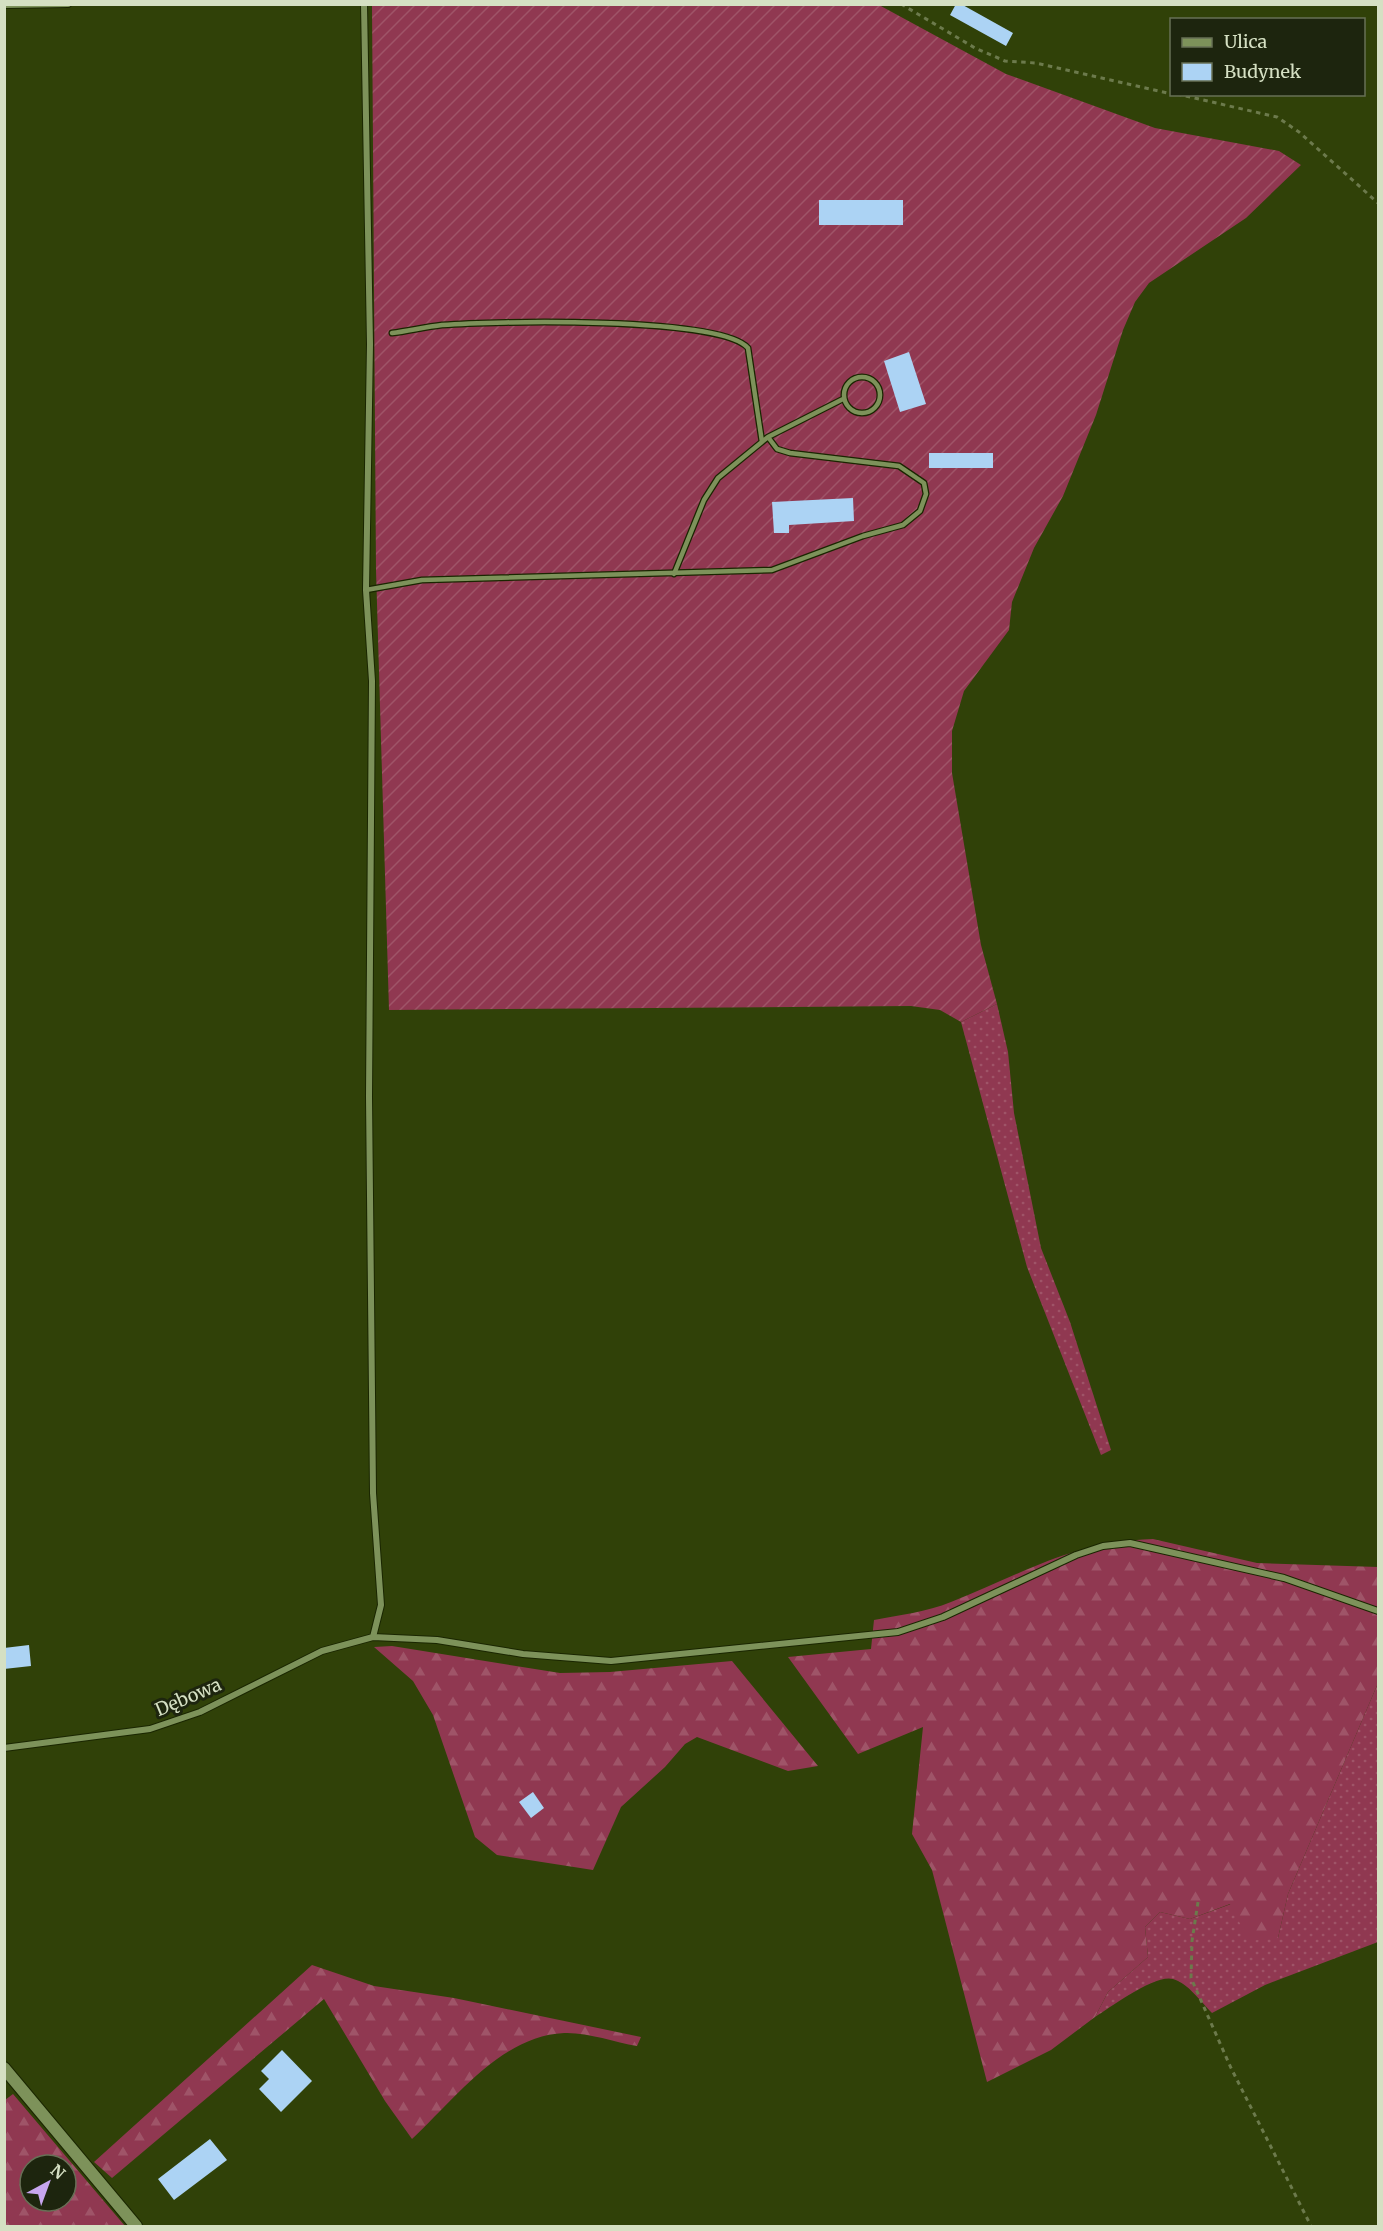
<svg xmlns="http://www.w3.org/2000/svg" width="1383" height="2231" font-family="Merriweather,serif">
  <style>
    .grass { fill: url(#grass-dots) }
    .forest { fill: url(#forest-firs); fill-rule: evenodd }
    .garden { fill: url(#garden-furrows) }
    .building { fill: #acd3f4 }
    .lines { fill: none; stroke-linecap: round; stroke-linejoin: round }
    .lane-casing { stroke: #1a2600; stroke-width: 7 }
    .street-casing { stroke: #1a2600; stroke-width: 8 }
    .secondary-casing { stroke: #1a2600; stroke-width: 14 }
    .path { stroke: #6c7a4c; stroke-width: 3; stroke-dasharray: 4.5 4.5; stroke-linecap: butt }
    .lane { stroke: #7d925a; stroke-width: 4.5 }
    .street { stroke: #7d925a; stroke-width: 6 }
    .secondary { stroke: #7d925a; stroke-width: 12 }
    .labels { text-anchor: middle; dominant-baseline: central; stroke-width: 6; stroke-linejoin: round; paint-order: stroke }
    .street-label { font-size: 18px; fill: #d5e0c3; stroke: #1d250e }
  </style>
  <defs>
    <pattern id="grass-dots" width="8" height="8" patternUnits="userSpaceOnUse" patternTransform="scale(1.5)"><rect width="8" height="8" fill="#903851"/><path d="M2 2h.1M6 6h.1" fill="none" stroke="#9f5468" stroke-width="1.8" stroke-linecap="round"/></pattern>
    <pattern id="forest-firs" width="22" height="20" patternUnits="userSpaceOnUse" patternTransform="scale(1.5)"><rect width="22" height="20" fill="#903851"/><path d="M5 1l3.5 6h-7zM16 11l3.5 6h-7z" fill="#9f5468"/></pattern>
    <pattern id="garden-furrows" width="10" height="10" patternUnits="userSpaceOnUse" patternTransform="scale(1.5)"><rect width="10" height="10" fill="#903851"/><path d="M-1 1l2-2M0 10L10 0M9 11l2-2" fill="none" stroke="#9f5468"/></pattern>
  </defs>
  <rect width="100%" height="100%" fill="#304108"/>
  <path class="grass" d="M997 1004 1008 1052 1014 1113 1041 1248 1070 1322 1111 1450 1101 1455 1027 1267 961 1022Z
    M1378 1683V1942L1265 1985 1212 2013C1201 2002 1188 1983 1173 1979 1155 1974 1111 2007 1095 2017L1108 1992 1148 1957 1145 1927 1160 1912 1190 1919 1231 1904 1278 1938 1288 1894Z"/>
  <path class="forest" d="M1153 1539 1257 1563 1378 1567V1683L1288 1894 1278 1938 1249 1941 1230 1904 1190 1919 1160 1912 1145 1927 1148 1957 1108 1992 1095 2017 1051 2050 987 2082 932 1870 912 1834 923 1727 858 1754 788 1657 871 1649 874 1620C899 1615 927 1612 951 1602 1022 1574 1073 1541 1153 1539Z
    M392 1646 560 1673 610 1672 732 1661 818 1766 788 1771 697 1737 685 1744 665 1767 621 1807 593 1870 497 1855 475 1837 433 1715 413 1681 374 1647Z
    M312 1965 374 1986 454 1998 641 2037 637 2046C614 2042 587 2032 564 2033 501 2036 455 2099 412 2139L385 2101 324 1999 112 2178 94 2162Z
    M13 2094 125 2226H5V2100ZM30 2165H66V2201H30Z"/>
  <path class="garden" d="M372 5H879L1006 74 1155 128 1279 151 1301 165 1246 218 1149 283 1135 302 1123 330 1096 415 1063 496 1034 548 1012 602 1009 630 964 691 952 731V773L981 945 997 1004 961 1022 940 1010 911 1006 389 1010 376 570Z"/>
  <path class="building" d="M956 4H961L1013 33 1006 46 950 15Z
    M819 200H903V225H819Z
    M909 352 926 404 900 412 884 361Z
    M929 453H993V468H929Z
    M853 498 854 521 789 525V533H774L772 502Z
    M29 1645 31 1666 4 1669V1648Z
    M533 1792 544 1808 531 1818 519 1802Z
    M282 2050 312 2081 281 2112 259 2089 269 2079 261 2071Z
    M210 2139 227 2160 174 2200 158 2179Z"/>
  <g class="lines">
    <g class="lane-casing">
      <path id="lane" d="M392 333C408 331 425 327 442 325 491 321 720 316 748 348L762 442
        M844 395a18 18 0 1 1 36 0a18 18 0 1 1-36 0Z
        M768 437 843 399
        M366 590 422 580 772 570 863 536 903 525 920 511 926 494 924 483 899 466 790 453 777 449 768 437 718 478 704 500 674 574"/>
    </g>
    <g class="street-casing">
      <path id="street" d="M364 4 370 344 366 590 372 681 369 1097 373 1493 381 1605 373 1637
        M4 5 68 4
        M4 1748 150 1729 200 1712 322 1651 373 1637 437 1640 523 1654 611 1661 898 1632 943 1617 1076 1555 1103 1546 1130 1543 1284 1578 1378 1611"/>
    </g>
    <g class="secondary-casing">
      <path id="secondary" d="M4 2068 136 2226"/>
    </g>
    <path class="path" d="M901 4 975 48 1005 61 1036 63 1172 94
      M1177 94 1277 117 1299 132 1378 203
      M1198 1902 1192 1941 1191 1978 1231 2068 1311 2226"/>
    <use href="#lane" class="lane"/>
    <use href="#street" class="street"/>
    <use href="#secondary" class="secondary"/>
  </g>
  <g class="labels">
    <g class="street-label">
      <text transform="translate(188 1697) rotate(-23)">Dębowa</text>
    </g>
  </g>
  <rect width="1383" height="2231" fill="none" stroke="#d5e0c3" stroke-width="12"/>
  <rect x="1170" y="18" width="195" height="78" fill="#1d250e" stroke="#677056" stroke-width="1.5"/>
  <rect x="1182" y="38" width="30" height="9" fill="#7d925a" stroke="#677056" stroke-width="1.5"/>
  <text x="1224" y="48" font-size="18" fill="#d5e0c3">Ulica</text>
  <rect x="1182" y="63" width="30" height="18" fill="#acd3f4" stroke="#677056" stroke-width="1.5"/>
  <text x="1224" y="78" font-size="18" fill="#d5e0c3">Budynek</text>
  <g transform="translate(48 2183) rotate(41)"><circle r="28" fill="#1d250e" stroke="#677056" stroke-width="1.5"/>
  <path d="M0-4.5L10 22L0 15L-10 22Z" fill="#c7a6ef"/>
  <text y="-9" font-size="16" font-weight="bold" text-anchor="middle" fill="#d5e0c3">N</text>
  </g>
</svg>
